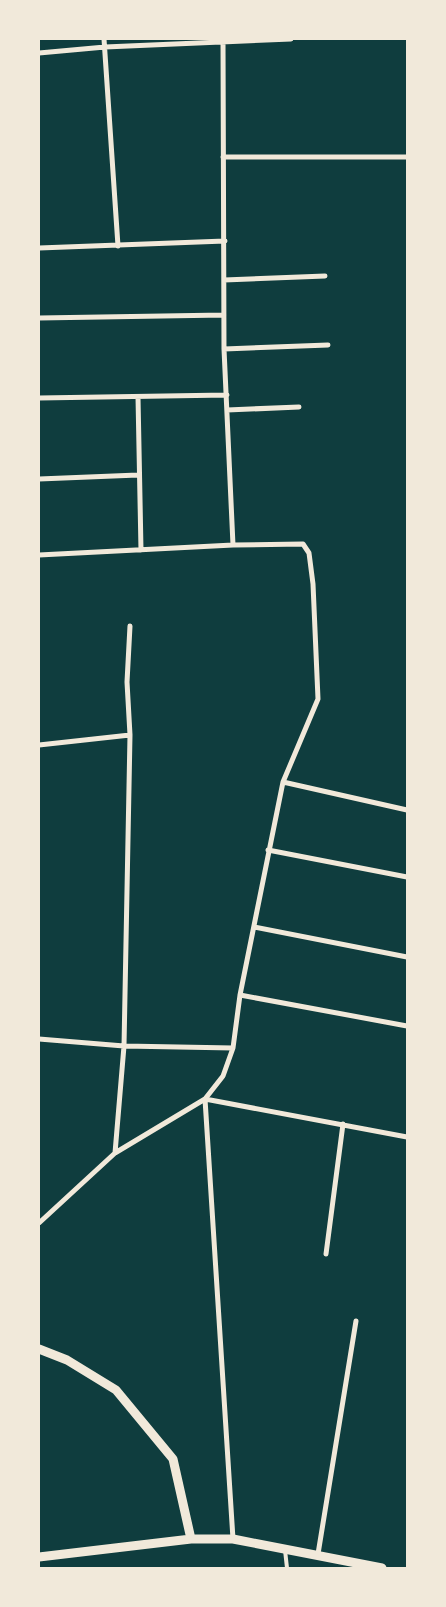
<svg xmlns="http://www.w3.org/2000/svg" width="446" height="1607" font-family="'Varela Round',sans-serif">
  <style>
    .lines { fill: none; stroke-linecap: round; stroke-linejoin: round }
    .service { stroke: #f1e9da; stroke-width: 4 }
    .minor { stroke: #f1e9da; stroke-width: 5 }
    .tertiary { stroke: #f1e9da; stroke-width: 9 }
  </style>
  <rect width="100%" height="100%" fill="#0f3d3e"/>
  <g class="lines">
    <path class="service" d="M285 1550 287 1568"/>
    <path class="minor" d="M104 39 118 246
      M223 39 224 349 233 545
      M39 53 105 47 291 39
      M223 157H407
      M39 248 225 241
      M224 280 325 276
      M39 318 224 315
      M224 349 328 345
      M138 397 141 550
      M39 398 227 395
      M227 410 299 407
      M39 479 138 475
      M39 555 233 545 303 544 309 553 313 584 318 699 283 782 240 995 233 1048 223 1076 205 1099 233 1539
      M39 745 130 735
      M283 782 407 810
      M268 850 407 877
      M254 927 407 957
      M240 995 407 1026
      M39 1039 124 1046 233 1048
      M115 1153 124 1046 130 735 127 682 130 626
      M39 1223 115 1153 205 1099 407 1137
      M326 1254 343 1124
      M318 1554 356 1321"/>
    <path class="tertiary" d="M39 1349 67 1360 116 1390 173 1459 191 1539
      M39 1557 191 1539H233L382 1568"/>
  </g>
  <rect width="446" height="1607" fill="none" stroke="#f1e9da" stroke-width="80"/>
</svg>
